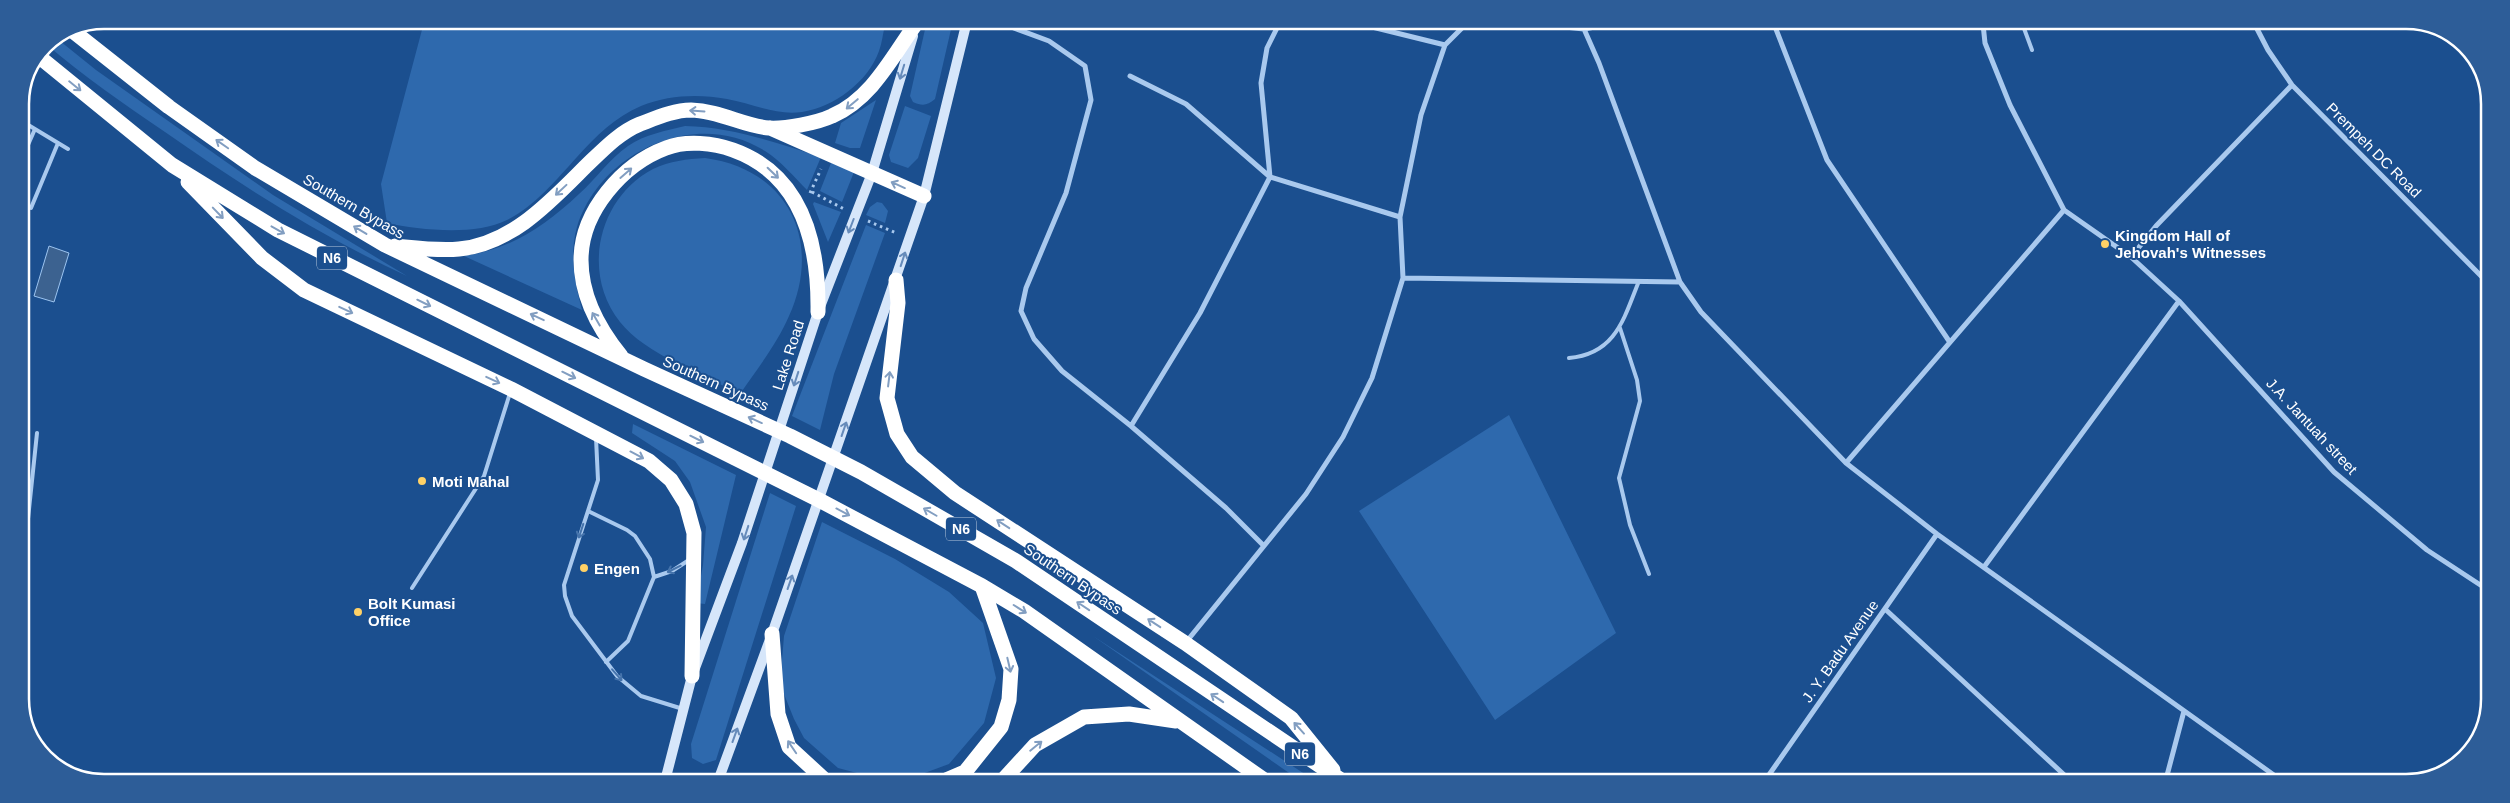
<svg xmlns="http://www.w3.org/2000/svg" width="2510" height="803" font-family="Helvetica,sans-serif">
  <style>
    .green { fill: #2e69ad }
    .water { fill: #3c6290; stroke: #9cc4f0 }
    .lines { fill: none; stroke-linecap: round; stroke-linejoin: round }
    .path { stroke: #a9c9ee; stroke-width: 3; stroke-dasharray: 2.5 4; stroke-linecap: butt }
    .lane { stroke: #a9c9ee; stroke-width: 4 }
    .street { stroke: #a9c9ee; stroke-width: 5 }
    .secondary { stroke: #d6e6fa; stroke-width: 10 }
    .highway { stroke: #fff; stroke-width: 15 }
    .oneway { stroke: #668bba }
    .oneway2 { stroke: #829ec1 }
    .oneway3 { stroke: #4674ac }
    .poi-dot { fill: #ffd166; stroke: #1b4f8f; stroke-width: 2 }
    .labels { text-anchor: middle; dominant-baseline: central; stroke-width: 4; stroke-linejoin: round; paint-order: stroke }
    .shield { fill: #1b4f8f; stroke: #bbcadd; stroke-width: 1 }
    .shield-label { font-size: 14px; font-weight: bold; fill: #fff }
    .street-label { font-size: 15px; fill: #fff; stroke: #1b4f8f }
    .poi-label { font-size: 15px; font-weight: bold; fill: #fff; stroke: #1b4f8f; text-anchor: start }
    .rim { fill: none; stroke: #fff; stroke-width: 2.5 }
  </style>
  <rect width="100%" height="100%" fill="#1b4f8f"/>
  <path class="green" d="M885 25C883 33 882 43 879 51 868 82 834 107 802 112 776 116 751 103 727 99 698 94 669 95 641 106 615 117 596 136 577 157 556 180 535 206 507 220 475 236 420 230 387 223L381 184 423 26Z
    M926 25H952L935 99C927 106 922 106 913 102L910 96Z
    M55 37 96 70 273 195 407 276C322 237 242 186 165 132 124 104 83 76 46 44Z
    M876 100 860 148H850L835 143 841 123Z
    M905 106 931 116 918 158 908 168 891 162 889 155Z
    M685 126C733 127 776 143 821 157L807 190C794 177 781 161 765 151 696 107 600 152 577 227 569 255 575 283 582 310L464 256C511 249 544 227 579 194 596 179 609 159 628 146 645 134 666 131 685 126Z
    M705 158C788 169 823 241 789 316 777 344 757 369 740 394 704 375 645 354 620 322 581 273 598 198 653 169 670 161 687 159 705 158Z
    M831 163 854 172 842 202 820 191Z
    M814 202 841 212 828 242 813 204Z
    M877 202 882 203 888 211 885 223 866 215 870 207Z
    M866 225 885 233 834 374 820 430 792 416Z
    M1509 415 1616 633 1495 720 1359 511Z
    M633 424 736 475 705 604 696 603 703 565 706 527 690 482 675 461 632 433Z
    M770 493 796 506 716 760 703 764 692 758 691 744Z
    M822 522 895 559 949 592 983 623 996 678 984 723 949 764 903 781H887L838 768 804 738 794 719 780 684 784 636Z
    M1093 636 1317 782H1302Z"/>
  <path class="water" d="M49 246 69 253 54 302 34 296Z"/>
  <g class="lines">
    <path class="path" d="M812 192 844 209
      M810 193 821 169
      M868 221 896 233"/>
    <path class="lane" d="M2022 23 2032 50
      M20 120 68 149
      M20 163 35 129
      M31 208 58 143
      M1620 328 1637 380 1640 401 1619 478 1630 525 1649 574
      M1569 358C1616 354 1624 318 1639 281
      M596 438 598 480 564 585 565 596 572 616 617 676 641 696 683 709
      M588 511 627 530 635 536 650 559 654 577 628 641 606 662
      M654 577 672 571 689 560
      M412 588 484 476 510 393
      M20 595 37 433"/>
    <path class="street" d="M2254 23 2268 50 2292 85 2489 284
      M1360 24 1445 45
      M1536 24 1584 29 1611 24
      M1774 24 1827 160 1949 341
      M1983 24 1985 43 2010 105 2064 210 2131 257 2179 301 2334 472 2427 550 2488 590
      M1006 25 1049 41 1085 66 1091 100 1066 193 1026 288 1021 311 1034 339 1062 371 1131 426 1226 508 1263 545
      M1584 29 1599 63 1680 282 1701 312 1846 463 1937 534 2285 783
      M1130 76 1186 104 1270 177 1400 217
      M2131 257 2156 226 2292 85
      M1403 278 1680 282
      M1131 426 1200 313 1270 177 1261 83 1267 48 1277 28 1284 25
      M1846 463 2064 210
      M1984 567 2179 301
      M1885 609 2073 783
      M1187 641 1306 494 1343 437 1372 378 1403 278 1400 217 1421 115 1445 45 1463 27 1475 24
      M1764 782 1937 534
      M2165 783 2184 711"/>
    <path class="secondary" d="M665 781 692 676 742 543 818 312 872 173 913 36
      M718 781 772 634 924 196 966 25"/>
    <path class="highway" d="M69 28 169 107 255 168 385 245 644 369 790 436 861 472 1016 561 1344 782
      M37 55 172 165 278 230 819 500 982 586 1024 611 1267 782
      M770 128 924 196
      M188 182 262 258 304 290 511 389 649 461 671 480 686 504 694 533 692 676
      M395 246C416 248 438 251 459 249 511 244 549 203 584 168 601 152 618 133 640 124 656 118 674 110 691 110 720 111 744 126 769 128 785 129 817 123 832 116 871 99 891 59 915 25
      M896 280 898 303 887 398 897 434 912 457 955 493 1185 643 1291 718 1333 770
      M621 356C599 329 581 296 581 260 581 211 623 164 666 148 686 140 714 143 733 150 803 175 819 245 818 312
      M772 634 778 714 789 747 826 781
      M944 781 965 772 1001 727 1009 700 1011 669 982 586
      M1002 781 1035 745 1084 717 1129 714 1176 721"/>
  </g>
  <defs><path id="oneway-shaft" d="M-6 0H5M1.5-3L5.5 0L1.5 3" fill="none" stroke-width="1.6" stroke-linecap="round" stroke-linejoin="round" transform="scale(1.25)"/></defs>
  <g class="oneway">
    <use href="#oneway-shaft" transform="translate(902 72) rotate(107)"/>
    <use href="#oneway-shaft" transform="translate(851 226) rotate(111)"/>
    <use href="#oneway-shaft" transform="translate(903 259) rotate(-72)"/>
    <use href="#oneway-shaft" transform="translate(796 379) rotate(108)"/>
    <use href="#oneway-shaft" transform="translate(844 429) rotate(-71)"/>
    <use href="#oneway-shaft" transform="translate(746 533) rotate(108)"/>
    <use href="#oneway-shaft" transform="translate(790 582) rotate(-71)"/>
    <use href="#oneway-shaft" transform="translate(735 735) rotate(-70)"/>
  </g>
  <g class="oneway2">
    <use href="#oneway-shaft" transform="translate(75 86) rotate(39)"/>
    <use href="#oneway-shaft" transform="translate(852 104) rotate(140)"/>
    <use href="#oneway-shaft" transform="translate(697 111) rotate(-176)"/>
    <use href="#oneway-shaft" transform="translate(222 144) rotate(-145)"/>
    <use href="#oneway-shaft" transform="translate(626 173) rotate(-41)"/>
    <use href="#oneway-shaft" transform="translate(773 173) rotate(44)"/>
    <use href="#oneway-shaft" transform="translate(898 185) rotate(-156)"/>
    <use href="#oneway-shaft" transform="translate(561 190) rotate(137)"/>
    <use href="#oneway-shaft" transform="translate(218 213) rotate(46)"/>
    <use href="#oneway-shaft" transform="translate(278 230) rotate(29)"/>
    <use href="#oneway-shaft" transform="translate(360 230) rotate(-149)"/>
    <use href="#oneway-shaft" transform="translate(424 303) rotate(26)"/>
    <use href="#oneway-shaft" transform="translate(346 310) rotate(25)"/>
    <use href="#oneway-shaft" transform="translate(537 317) rotate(-155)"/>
    <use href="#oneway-shaft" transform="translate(596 319) rotate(-120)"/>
    <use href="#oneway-shaft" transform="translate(569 375) rotate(26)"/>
    <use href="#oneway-shaft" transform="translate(889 379) rotate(-83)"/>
    <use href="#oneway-shaft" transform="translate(493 380) rotate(25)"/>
    <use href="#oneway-shaft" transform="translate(755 420) rotate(-156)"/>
    <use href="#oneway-shaft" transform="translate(697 439) rotate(26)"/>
    <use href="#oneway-shaft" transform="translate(637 455) rotate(28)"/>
    <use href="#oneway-shaft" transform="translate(843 512) rotate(28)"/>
    <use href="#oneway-shaft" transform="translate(930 512) rotate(-150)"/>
    <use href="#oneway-shaft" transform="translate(1003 524) rotate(-147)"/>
    <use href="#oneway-shaft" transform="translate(1083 606) rotate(-146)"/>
    <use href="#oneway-shaft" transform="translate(1020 609) rotate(32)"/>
    <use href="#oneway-shaft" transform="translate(1154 623) rotate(-147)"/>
    <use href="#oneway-shaft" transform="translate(1009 665) rotate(77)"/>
    <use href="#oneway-shaft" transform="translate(1217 698) rotate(-146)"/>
    <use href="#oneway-shaft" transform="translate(1299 728) rotate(-132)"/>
    <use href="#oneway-shaft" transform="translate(1036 746) rotate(-39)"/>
    <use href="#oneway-shaft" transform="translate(792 747) rotate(-124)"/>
  </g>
  <g class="oneway3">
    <use href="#oneway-shaft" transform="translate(581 531) rotate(108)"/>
    <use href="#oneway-shaft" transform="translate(674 569) rotate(154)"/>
    <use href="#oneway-shaft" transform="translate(617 675) rotate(49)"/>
  </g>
  <g class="poi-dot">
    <circle cx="2105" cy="244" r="5"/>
    <circle cx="422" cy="481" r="5"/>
    <circle cx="584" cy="568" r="5"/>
    <circle cx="358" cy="612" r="5"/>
  </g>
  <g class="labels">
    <g class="shield">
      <rect x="317" y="246.5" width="30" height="23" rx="4"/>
      <rect x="946" y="517.5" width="30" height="23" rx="4"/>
      <rect x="1285" y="742.5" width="30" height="23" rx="4"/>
    </g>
    <g class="shield-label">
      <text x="332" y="258">N6</text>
      <text x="961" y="529">N6</text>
      <text x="1300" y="754">N6</text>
    </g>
    <g class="street-label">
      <text transform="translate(2374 150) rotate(45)">Prempeh DC Road</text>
      <text transform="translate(354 206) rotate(30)">Southern Bypass</text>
      <text transform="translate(788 355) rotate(-72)">Lake Road</text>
      <text transform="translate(716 383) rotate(24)">Southern Bypass</text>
      <text transform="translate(2312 426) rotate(47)">J.A. Jantuah street</text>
      <text transform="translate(1073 579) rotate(34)">Southern Bypass</text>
      <text transform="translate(1840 651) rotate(-55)">J. Y. Badu Avenue</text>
    </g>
    <g class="poi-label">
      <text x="2115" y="235">Kingdom Hall of<tspan x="2115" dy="17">Jehovah's Witnesses</tspan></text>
      <text x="432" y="481">Moti Mahal</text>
      <text x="594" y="568">Engen</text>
      <text x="368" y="603">Bolt Kumasi<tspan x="368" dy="17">Office</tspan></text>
    </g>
  </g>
  <path d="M0 0H2510V803H0ZM104 29H2406A75 75 0 0 1 2481 104V699A75 75 0 0 1 2406 774H104A75 75 0 0 1 29 699V104A75 75 0 0 1 104 29Z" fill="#2d5d98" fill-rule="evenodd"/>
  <path class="rim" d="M104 29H2406A75 75 0 0 1 2481 104V699A75 75 0 0 1 2406 774H104A75 75 0 0 1 29 699V104A75 75 0 0 1 104 29Z"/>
</svg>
